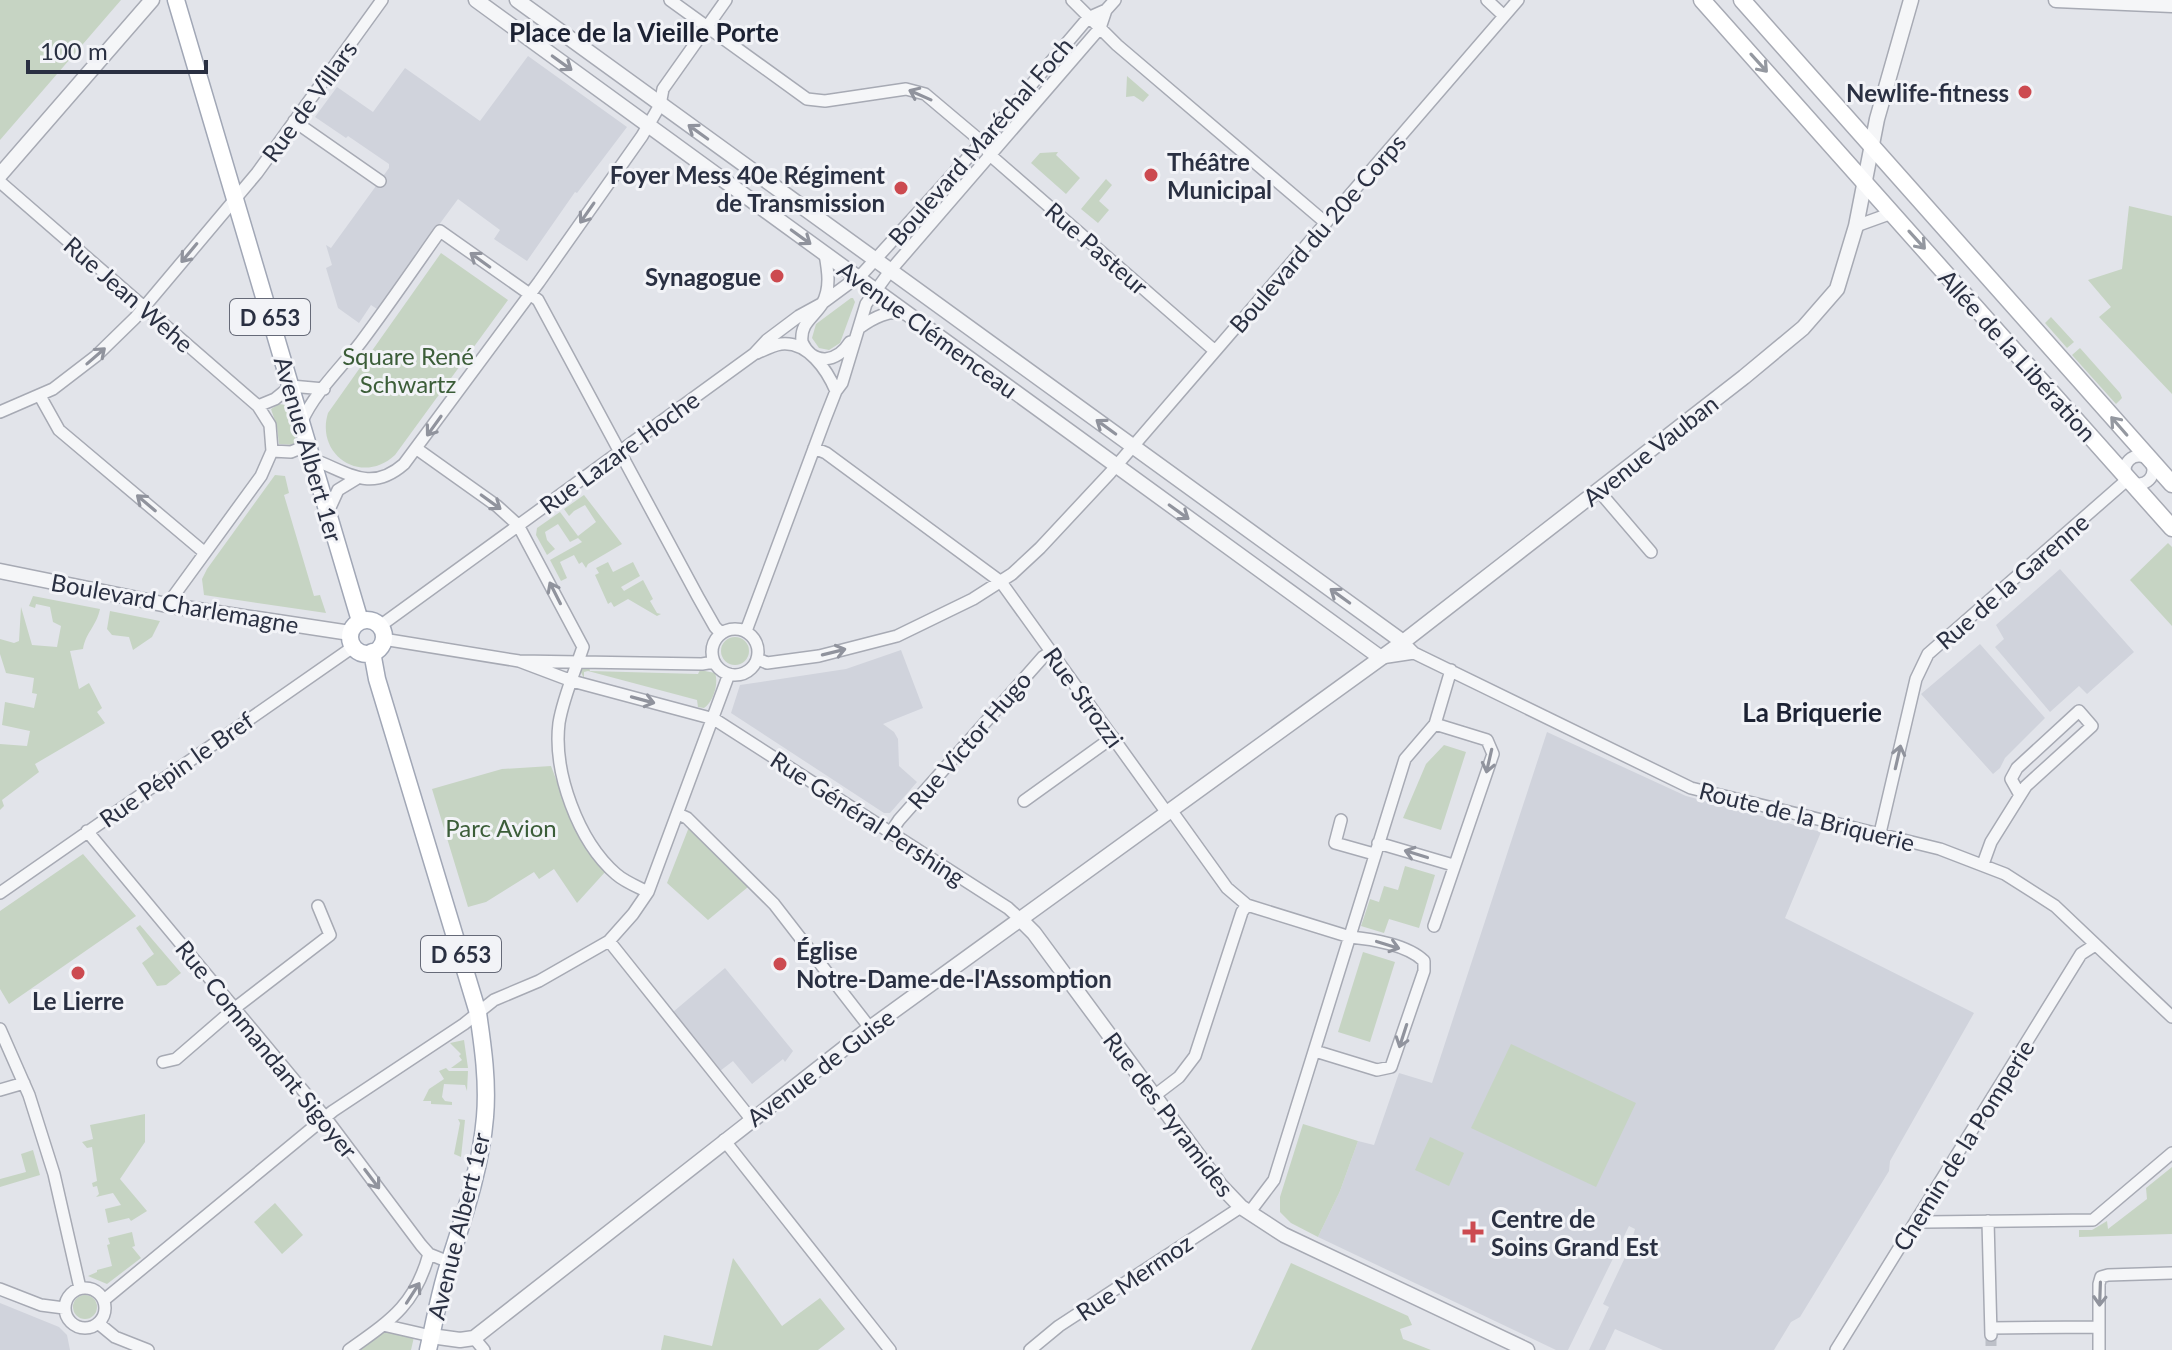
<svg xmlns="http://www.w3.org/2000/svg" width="2172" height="1350" font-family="Lato,sans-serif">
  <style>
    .built { fill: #d0d3dc }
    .green { fill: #c6d4c3 }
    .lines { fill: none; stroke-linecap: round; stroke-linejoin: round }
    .minor-tunnel { stroke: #bdc0c8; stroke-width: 11; stroke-dasharray: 11 5.5; stroke-linecap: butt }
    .minor-casing { stroke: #a7aab4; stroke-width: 14 }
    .tertiary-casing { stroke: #a7aab4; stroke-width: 17 }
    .secondary-casing { stroke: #a7aab4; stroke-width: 19 }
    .primary-casing { stroke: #a1a7b6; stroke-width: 19 }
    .minor { stroke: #f5f6f8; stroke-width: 11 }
    .tertiary { stroke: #f5f6f8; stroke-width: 14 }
    .secondary { stroke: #fff; stroke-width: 16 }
    .primary { stroke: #fff; stroke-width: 16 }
    .oneway { stroke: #90939d }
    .oneway2 { stroke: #9498a0 }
    .poi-dot { fill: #cc4a50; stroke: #f2f3f7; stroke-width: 3 }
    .labels { text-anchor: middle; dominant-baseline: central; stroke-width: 6; stroke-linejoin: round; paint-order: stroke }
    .shield { fill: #f2f3f7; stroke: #666a78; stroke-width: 2 }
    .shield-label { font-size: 22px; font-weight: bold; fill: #2a3042 }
    .poi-label { font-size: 24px; font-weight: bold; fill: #2a3042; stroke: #f2f3f7; text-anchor: end }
    .street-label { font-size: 24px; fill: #2a3042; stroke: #f2f3f7 }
    .park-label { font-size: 24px; fill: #3b5d38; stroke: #f2f3f7 }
    .neighbourhood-label { font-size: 26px; font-weight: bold; fill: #1c2233; stroke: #f2f3f7 }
  </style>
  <rect width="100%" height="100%" fill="#e2e4ea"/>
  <path class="built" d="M528 56 627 127 577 193 575 192 527 261 494 239 500 230 458 199 377 309 371 305 359 323 338 308 326 268 332 265 326 245 331 248 389 168V164L348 136 346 138 315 117 337 87 373 112 405 68 480 121Z
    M2060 569 2134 652 2087 694 2079 686 2050 712 1995 647 2004 639 1996 625Z
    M1980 644 2045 718 2005 758 2000 768 1993 774 1921 694Z
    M901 650 923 708 883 724 894 732 898 739 899 766 917 782 890 813H884L731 713 740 685 846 669Z
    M1547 732 1686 796 1821 832 1785 918 1974 1013 1890 1161 1889 1171 1800 1317 1791 1322 1774 1350H1663L1615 1329 1605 1350H1589L1609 1307 1603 1304 1629 1249 1635 1229 1629 1226 1568 1350H1556L1318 1237 1340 1191 1358 1141 1374 1145 1399 1073 1432 1083Z
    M725 968 793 1051 785 1062 783 1059 752 1084 733 1061 720 1071 673 1012Z
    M0 1303 59 1327 67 1335 70 1350H0Z"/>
  <path class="green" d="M0 0H121L0 140Z
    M1127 76 1149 95 1143 102 1134 96 1126 97Z
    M1058 152 1056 155 1080 178 1066 194 1031 163 1040 153Z
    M1106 179 1112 185 1099 201 1109 210 1098 223 1081 209Z
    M2129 206 2172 216V394L2099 317 2111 307 2088 280 2122 269Z
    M441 253 508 300 395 455C362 486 315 455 328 413Z
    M851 298H853L855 302 840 343 829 350 819 348 812 338 816 324Z
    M2051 317 2074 342 2067 348 2045 323Z
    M2080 348 2120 393 2122 398 2116 404 2072 355Z
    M279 404 286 405 296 439 293 445 279 444 277 427 271 409Z
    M275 475 285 476 289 493 284 495 314 596 320 595 326 613 204 595 202 579 207 569Z
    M584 495 622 544 588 564 586 568 582 562 579 564 574 555 560 562 567 578 561 581 550 560 582 542 578 538 570 542 558 524 545 532 547 540 555 549 547 555 536 535 537 528 560 512 578 536 596 522 585 505 574 511 569 516 564 509Z
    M2168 543 2172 547V626L2130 580Z
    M608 562 613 572 633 562 640 576 621 587 624 591 643 580 653 599 650 601 657 613 661 614 657 616 628 599 614 607 611 602 608 604 595 575 599 573 596 568Z
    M33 596 100 609C96 627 86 632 83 649L70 651 79 689 89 683 102 708 97 712 105 723 35 764 39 772 2 800 4 806 0 810V744L27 746 30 731 2 725 5 702 34 708 37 694 32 693 34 678 6 673 0 654V639L14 643 19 641 21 607 32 645 57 647 61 626 53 622 50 607 36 604 35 608 29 606Z
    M110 611 160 621 152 637 133 650 129 637 112 635 107 629Z
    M721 651a14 14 0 1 1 28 0a14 14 0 1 1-28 0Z
    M585 667H589L590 671 698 674 700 670 715 673C719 684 713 702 704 708L698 707 697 700 588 671 584 672V678L580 671Z
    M1444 745 1466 752 1441 830 1403 818 1426 764Z
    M551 766 575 829 606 871 577 903 554 869 539 879 534 872 486 902 468 907 432 789 502 769Z
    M689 827 748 887 708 920 667 883Z
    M83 854 136 916 9 1004 0 989V911Z
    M1405 866 1435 875 1419 928 1389 919 1384 933 1361 926 1370 899 1379 902 1384 886 1398 890Z
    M140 925 181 973 166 985 157 986 142 963 154 954 136 928Z
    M1363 952 1395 962 1370 1042 1338 1032Z
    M464 1040 468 1068H451L462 1060 459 1056 461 1054 450 1043Z
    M1511 1044 1636 1103 1596 1187 1471 1128Z
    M446 1068 449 1071H468L467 1091 465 1085 444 1084 442 1097 445 1101 452 1102V1105L431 1104V1101H423L429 1089 444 1079 439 1071Z
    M145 1114V1142L120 1179 147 1211 131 1221 129 1218 108 1223 105 1209 121 1205 113 1193 96 1197 99 1194 97 1186 93 1187 92 1183 97 1181 92 1147 87 1148 82 1142 93 1139 90 1125Z
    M458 1119 465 1120 461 1157 454 1154 460 1123Z
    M1303 1124 1358 1141 1340 1191 1318 1237 1291 1223 1280 1212V1197Z
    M1430 1137 1464 1153 1449 1186 1415 1170Z
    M33 1150 40 1175 0 1187V1179L26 1172 21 1154Z
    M2172 1167V1234L2079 1237V1230H2092L2107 1221 2108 1229 2147 1199 2146 1188Z
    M275 1203 303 1235 282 1254 254 1222Z
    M132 1232 135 1246 132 1247 141 1258 107 1284 88 1276 97 1272V1270L112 1266 107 1245 110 1244 108 1238Z
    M733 1258 782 1326 820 1298 845 1329 818 1350H661L664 1335 712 1346Z
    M1291 1263 1408 1316 1412 1325 1400 1329 1403 1339 1431 1350H1251Z
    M73 1307a12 12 0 1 1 24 0a12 12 0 1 1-24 0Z
    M385 1331 414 1337 411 1350H358Z"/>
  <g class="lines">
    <path class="minor-tunnel" d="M1991 1335V1350"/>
    <g class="minor-casing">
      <path id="minor" d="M670 0 807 99 825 101 906 89 925 94 982 142 990 155 1215 351
        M1072 0 1117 45 1326 223
        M1487 0 1504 16
        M294 121 380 181
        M0 182 258 406 270 425 272 451 261 476 167 605
        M1856 226 1892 213
        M825 254C828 271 831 288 822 304 813 318 800 323 802 342 813 366 837 363 850 342
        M859 328C873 318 889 309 906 314
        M757 353C764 350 773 345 781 344 808 341 827 370 836 391
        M40 396 59 430 205 553
        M258 406 275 399 291 386 324 389
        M0 412 53 389 96 356 135 318 257 173 382 0
        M302 421C315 392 341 368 361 342 388 306 414 268 440 231L538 300 698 597 715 627 721 633
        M814 448 826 453 1001 582 1167 813
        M417 449 497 506 518 525 583 647C575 671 563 698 559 723 553 772 578 841 616 874 625 882 638 887 648 892
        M272 451 291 452 308 445
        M2125 470a14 14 0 1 1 28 0a14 14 0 1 1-28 0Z
        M312 459C346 471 370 494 404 464L539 282 642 136 660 105 663 89 726 0
        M1598 490 1651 552
        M328 512 338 490 356 479
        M380 626 754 354 767 340 799 316 821 304 863 273 992 131 1088 18 1106 10
        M712 652a23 23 0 1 1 46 0a23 23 0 1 1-46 0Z
        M746 631 825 419 836 391 842 383 866 304 890 271 1100 28 1106 10 1115 0
        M383 639 519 661 702 664 714 662
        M1403 642 1414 653 1691 788 1940 849 2005 874 2055 906 2172 1017
        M1381 658 1414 653
        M758 659 767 663 819 656 897 636 973 599 1012 574 1040 548 1110 473 1518 0
        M519 661 572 681 714 719 1008 908 1020 919
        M1024 801 1113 737
        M1171 810 1227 888 1247 905 1350 937C1372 939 1408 945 1424 961V971L1391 1067 1377 1070 1315 1051
        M678 814 687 818 774 904 870 1028
        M1341 820 1335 843 1374 854
        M87 831 325 1117 421 1245 429 1254 449 1262
        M891 832 899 820 1043 657 1051 652
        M1880 833 1916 679 1928 654 2128 479
        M1378 843 1453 865
        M1983 864 1991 842 2026 786 2092 726 2079 711 2017 768 2011 779 2020 795
        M0 893 353 647
        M1434 926 1493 754 1487 740 1435 724
        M609 941 751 1119
        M0 1029 29 1095 54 1174 80 1288
        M163 1062 176 1059 235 1008 330 935 318 906
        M0 1090 24 1083
        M1154 1096 1179 1077 1195 1056 1242 912 1247 905
        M724 1140 890 1350
        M1249 1213 1274 1180 1405 759 1435 724 1451 670
        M1916 1220 1926 1222 2093 1220 2172 1153
        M1988 1221 1991 1335
        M65 1308a20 20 0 1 1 40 0a20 20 0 1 1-40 0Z
        M0 1289 41 1305 64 1308
        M104 1300 333 1111 464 1024 494 1000 539 981 609 941 633 914 648 892 729 674
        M98 1323 115 1337 148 1350
        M383 1325 431 1336
        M1991 1328 2099 1327
        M474 1338 484 1350
        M349 1350C391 1320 415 1305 429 1254
        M1030 1350 1059 1326 1241 1207
        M1836 1350 2081 954 2095 945
        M2099 1350V1284L2101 1277 2108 1275 2172 1273"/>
    </g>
    <g class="tertiary-casing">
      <path id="tertiary" d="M476 0 1381 658
        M517 0 1403 642
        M2056 0 2172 5
        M0 175 152 0
        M0 571 172 606 350 633
        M1020 919 1034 933 1220 1185 1241 1207 1284 1235 1527 1350
        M431 1336 460 1340 474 1338 870 1028 1403 642 1744 377 1803 328 1837 289 1856 226 1877 119 1911 0"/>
    </g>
    <g class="secondary-casing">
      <path id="secondary" d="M1702 0 2172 528
        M1742 0 2172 484"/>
    </g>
    <g class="primary-casing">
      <path id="primary" d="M176 0 360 621
        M350 637a17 17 0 1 1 34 0a17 17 0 1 1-34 0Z
        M372 652 377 679 478 1013C483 1047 488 1082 485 1117 481 1166 465 1213 450 1260 440 1289 435 1320 428 1350"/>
    </g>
    <use href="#minor" class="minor"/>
    <use href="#tertiary" class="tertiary"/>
    <use href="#secondary" class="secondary"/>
    <use href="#primary" class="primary"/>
  </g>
  <defs><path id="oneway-shaft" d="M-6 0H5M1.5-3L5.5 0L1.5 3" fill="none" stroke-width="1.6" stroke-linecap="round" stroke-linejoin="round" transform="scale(2)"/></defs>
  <g class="oneway">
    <use href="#oneway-shaft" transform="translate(562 63) rotate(36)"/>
    <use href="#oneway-shaft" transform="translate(920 95) rotate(-156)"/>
    <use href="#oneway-shaft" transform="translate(698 132) rotate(-144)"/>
    <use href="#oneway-shaft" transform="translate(587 213) rotate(125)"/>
    <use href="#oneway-shaft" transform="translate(801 237) rotate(36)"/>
    <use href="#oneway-shaft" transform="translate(189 253) rotate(130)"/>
    <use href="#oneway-shaft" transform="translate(480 260) rotate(-144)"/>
    <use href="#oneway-shaft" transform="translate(96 356) rotate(-41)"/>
    <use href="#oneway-shaft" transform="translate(434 426) rotate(126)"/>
    <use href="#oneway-shaft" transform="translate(1106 427) rotate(-144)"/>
    <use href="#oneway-shaft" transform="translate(491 502) rotate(36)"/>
    <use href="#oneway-shaft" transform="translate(146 503) rotate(-140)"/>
    <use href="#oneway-shaft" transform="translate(1179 512) rotate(36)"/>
    <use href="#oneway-shaft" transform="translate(555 593) rotate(-117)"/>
    <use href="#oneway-shaft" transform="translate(1340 596) rotate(-144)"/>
    <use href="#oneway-shaft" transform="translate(834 652) rotate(-14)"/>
    <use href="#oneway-shaft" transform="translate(643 700) rotate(15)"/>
    <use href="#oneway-shaft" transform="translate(1898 757) rotate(-77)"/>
    <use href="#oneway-shaft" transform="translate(1489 761) rotate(103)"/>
    <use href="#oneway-shaft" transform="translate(1416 854) rotate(-163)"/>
    <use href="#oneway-shaft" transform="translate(1388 945) rotate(17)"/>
    <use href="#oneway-shaft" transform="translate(1403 1036) rotate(108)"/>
    <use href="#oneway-shaft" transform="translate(372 1179) rotate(53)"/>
    <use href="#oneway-shaft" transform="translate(413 1293) rotate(-57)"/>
    <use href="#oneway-shaft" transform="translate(2100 1294) rotate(92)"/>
  </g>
  <g class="oneway2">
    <use href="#oneway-shaft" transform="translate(1759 63) rotate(48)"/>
    <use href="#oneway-shaft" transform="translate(1917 240) rotate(48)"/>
    <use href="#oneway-shaft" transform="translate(2119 426) rotate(-131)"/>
  </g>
  <g class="poi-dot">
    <circle cx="2025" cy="92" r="8"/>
    <circle cx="1151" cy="175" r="8"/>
    <circle cx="901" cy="188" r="8"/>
    <circle cx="777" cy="276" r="8"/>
    <circle cx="780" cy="964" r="8"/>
    <circle cx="78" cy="973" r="8"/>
    <path d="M1469 1220h8v8h8v8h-8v8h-8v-8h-8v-8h8z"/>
  </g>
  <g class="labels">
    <g class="shield">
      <rect x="230" y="299" width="80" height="36" rx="6"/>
      <rect x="421" y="936" width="80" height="36" rx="6"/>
    </g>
    <g class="shield-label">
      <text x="270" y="317">D 653</text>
      <text x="461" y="954">D 653</text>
    </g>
    <g class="poi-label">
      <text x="2009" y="92">Newlife-fitness</text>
      <text x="1167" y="161" text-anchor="start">Théâtre<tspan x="1167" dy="28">Municipal</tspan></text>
      <text x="885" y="174">Foyer Mess 40e Régiment<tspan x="885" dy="28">de Transmission</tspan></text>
      <text x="761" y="276">Synagogue</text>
      <text x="796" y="950" text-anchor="start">Église<tspan x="796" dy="28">Notre-Dame-de-l'Assomption</tspan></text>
      <text x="78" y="1000" text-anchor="middle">Le Lierre</text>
      <text x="1491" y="1218" text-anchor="start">Centre de<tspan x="1491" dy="28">Soins Grand Est</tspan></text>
    </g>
    <g class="street-label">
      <text transform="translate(309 101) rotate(-54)">Rue de Villars</text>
      <text transform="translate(980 141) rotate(-49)">Boulevard Maréchal Foch</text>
      <text transform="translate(1317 233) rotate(-49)">Boulevard du 20e Corps</text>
      <text transform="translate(1097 248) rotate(41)">Rue Pasteur</text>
      <text transform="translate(129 294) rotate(41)">Rue Jean Wehe</text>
      <text transform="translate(928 329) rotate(36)">Avenue Clémenceau</text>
      <text transform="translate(2018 355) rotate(48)">Allée de la Libération</text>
      <text transform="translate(309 449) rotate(74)">Avenue Albert 1er</text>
      <text transform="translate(1650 450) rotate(-38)">Avenue Vauban</text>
      <text transform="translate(619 452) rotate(-36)">Rue Lazare Hoche</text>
      <text transform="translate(2012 581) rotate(-41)">Rue de la Garenne</text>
      <text transform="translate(175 603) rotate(10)">Boulevard Charlemagne</text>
      <text transform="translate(1084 697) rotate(54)">Rue Strozzi</text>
      <text transform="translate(969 740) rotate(-49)">Rue Victor Hugo</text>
      <text transform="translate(176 769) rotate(-35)">Rue Pépin le Bref</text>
      <text transform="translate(1807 816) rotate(14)">Route de la Briquerie</text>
      <text transform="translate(868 818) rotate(33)">Rue Général Pershing</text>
      <text transform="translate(267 1049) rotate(51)">Rue Commandant Sigoyer</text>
      <text transform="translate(820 1067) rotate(-37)">Avenue de Guise</text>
      <text transform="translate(1169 1114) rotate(53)">Rue des Pyramides</text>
      <text transform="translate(1963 1145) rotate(-58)">Chemin de la Pomperie</text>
      <text transform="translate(458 1226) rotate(-76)">Avenue Albert 1er</text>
      <text transform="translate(1134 1277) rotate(-34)">Rue Mermoz</text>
    </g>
    <g class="park-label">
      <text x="408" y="355">Square René<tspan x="408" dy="28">Schwartz</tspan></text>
      <text x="501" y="827">Parc Avion</text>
    </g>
    <g class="neighbourhood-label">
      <text x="644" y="32">Place de la Vieille Porte</text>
      <text x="1812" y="712">La Briquerie</text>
    </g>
  </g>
  <path d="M28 60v12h178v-12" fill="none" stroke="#2a3042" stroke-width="4"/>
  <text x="40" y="60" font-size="24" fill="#2a3042" stroke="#f2f3f7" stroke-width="6" paint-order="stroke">100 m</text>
</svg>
